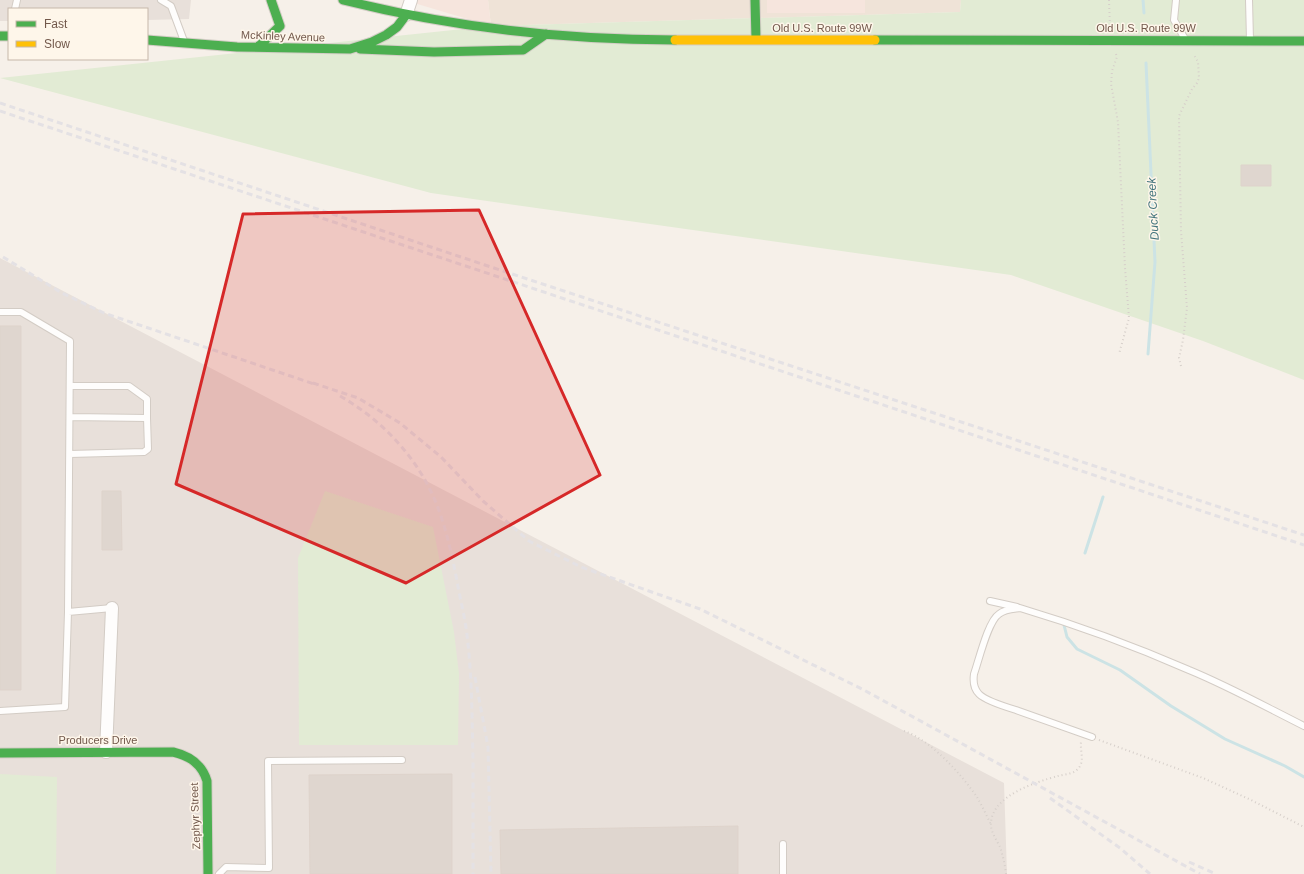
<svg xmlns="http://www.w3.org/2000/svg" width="1304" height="874" font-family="Arial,sans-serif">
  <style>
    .residential { fill: #efe3d7 }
    .commercial { fill: #f6e5dd }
    .industrial { fill: #e8e0da }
    .green { fill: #e2ebd4 }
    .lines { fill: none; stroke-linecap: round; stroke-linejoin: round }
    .stream { stroke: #cce3e5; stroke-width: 3 }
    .building { fill: #dfd6cf; stroke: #ded3cb }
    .lane-casing { stroke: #d3ccc5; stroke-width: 8 }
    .street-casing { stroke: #d3ccc5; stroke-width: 14 }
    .fast-casing { stroke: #d4cdc6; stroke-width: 11 }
    .slow-casing { stroke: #d4cdc6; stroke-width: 11 }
    .path { stroke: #d6cfca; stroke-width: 2; stroke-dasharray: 1 3; stroke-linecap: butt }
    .lane { stroke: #fefdfc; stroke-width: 6 }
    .street { stroke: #fefdfc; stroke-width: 12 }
    .fast { stroke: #4caf50; stroke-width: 9 }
    .slow { stroke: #ffc107; stroke-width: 9 }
    .rail { stroke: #e4e1e4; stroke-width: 3; stroke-dasharray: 6 4; stroke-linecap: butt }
    .marked { fill: #d62828; fill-opacity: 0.2; stroke: #d62828; stroke-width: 3; stroke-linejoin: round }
    .labels { text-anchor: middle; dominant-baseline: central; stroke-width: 3; stroke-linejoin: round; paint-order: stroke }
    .street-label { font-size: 11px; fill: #72584b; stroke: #fef6ea }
    .water-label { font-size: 12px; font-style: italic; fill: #43747d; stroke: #fef6ea }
  </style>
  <rect width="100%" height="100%" fill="#f6f0e9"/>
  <path class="residential" d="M488 0H961L960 12 491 26Z"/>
  <path class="commercial" d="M404 0H488L491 26Z
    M767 0H865V13H767Z"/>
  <path class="industrial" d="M0 0H191L189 19 147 20V9H9V21H0Z
    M0 258 1004 783 1007 874H0Z"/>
  <path class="green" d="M961 0H1304V380L1203 341 1011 275 431 193 0 78 491 26 960 12Z
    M325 491 433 527 454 632 459 674 458 745H299L298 558Z
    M0 774 57 777 56 874H0Z"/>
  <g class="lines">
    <path class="stream" d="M1143 0 1144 13
      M1146 63 1155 262 1148 354
      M1085 553 1103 497
      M1064 625 1067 637 1077 649 1120 670 1171 706 1225 739 1285 766 1304 777"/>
  </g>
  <path class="building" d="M1241 165H1271V186H1241Z
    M0 326H21V690H0Z
    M102 491H121L122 550H102Z
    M452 774V874H310L309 775Z
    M738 826V874H501L500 830Z"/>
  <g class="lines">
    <g class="lane-casing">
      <path id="lane" d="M161 0 171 6 184 41
        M1176 0 1174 20 1185 39
        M1249 0 1250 40
        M15 9 17 0
        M0 312H21L70 341 68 612 112 608
        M70 417 147 418V399L129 386H70
        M70 454 144 452 148 449 147 418
        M990 601 1017 607
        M0 711 65 707 68 612
        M1092 737C1067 728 1042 719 1016 710 1006 707 986 701 979 694 974 689 973 681 974 674 979 660 988 621 999 614 1005 609 1013 609 1020 608 1077 625 1134 646 1189 670 1228 686 1266 707 1304 726
        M783 844V874
        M219 874 226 867 269 868 268 761 402 760"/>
    </g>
    <g class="street-casing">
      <path id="street" d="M406 15 411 0
        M106 752 112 608"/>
    </g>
    <g class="fast-casing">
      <path id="fast" d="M343 0C450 27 564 40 675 40
        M755 0 756 39
        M0 36H9
        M147 40 237 47 350 49 372 42 386 35 397 27 406 15
        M875 40 1304 41
        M258 47 280 26 271 0
        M360 49 434 52 523 50 546 34
        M0 753 173 752C190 756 202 764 207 781L208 874"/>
    </g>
    <g class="slow-casing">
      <path id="slow" d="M675 40H875"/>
    </g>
    <path class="path" d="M1109 0 1110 27
      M1116 54 1117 57 1112 71 1111 84 1118 122 1125 268 1129 318 1119 354
      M1181 366 1179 358 1183 340 1187 308 1181 231 1179 116 1192 89 1197 83 1199 78 1198 62 1194 55
      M904 731C931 740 961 774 977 797 982 806 987 816 991 825
      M1099 740 1203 778 1251 800 1304 827
      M1006 874C1005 865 1003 856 1000 847 997 841 991 832 991 825 990 796 1036 782 1058 776 1066 774 1076 774 1080 766 1084 759 1080 750 1081 742H1082"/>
    <use href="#lane" class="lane"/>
    <use href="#street" class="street"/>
    <use href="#fast" class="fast"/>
    <use href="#slow" class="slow"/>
    <path class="rail" d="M0 103 485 265 1304 535
      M0 111 1304 545
      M3 257 62 293 104 313 317 385
      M313 383 358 398 400 423 441 457 483 501 529 541 581 567 700 609 862 689 1200 874
      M340 396C375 416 405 445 425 480 443 512 450 546 457 581 460 599 465 617 467 635 472 676 472 717 473 759 473 797 473 836 473 874
      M475 677 488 747 491 874
      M1050 798 1120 848 1150 874
      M1189 862 1216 874"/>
  </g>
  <path class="marked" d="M479 210 600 475 406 583 176 484 243 214Z"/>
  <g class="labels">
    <g class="street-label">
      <text x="822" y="28">Old U.S. Route 99W</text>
      <text x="1146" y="28">Old U.S. Route 99W</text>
      <text transform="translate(283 36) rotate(2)">McKinley Avenue</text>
      <text x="98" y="740">Producers Drive</text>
      <text transform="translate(195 816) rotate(-92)">Zephyr Street</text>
    </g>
    <g class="water-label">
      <text transform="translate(1153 209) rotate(-93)">Duck Creek</text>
    </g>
  </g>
  <rect x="8" y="8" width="140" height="52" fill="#fef6ea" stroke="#c6b7aa"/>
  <rect x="16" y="21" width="20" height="6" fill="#4caf50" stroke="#c6b7aa"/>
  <text x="44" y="28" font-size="12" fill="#72584b">Fast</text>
  <rect x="16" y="41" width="20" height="6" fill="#ffc107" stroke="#c6b7aa"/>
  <text x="44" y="48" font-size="12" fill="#72584b">Slow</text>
</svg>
